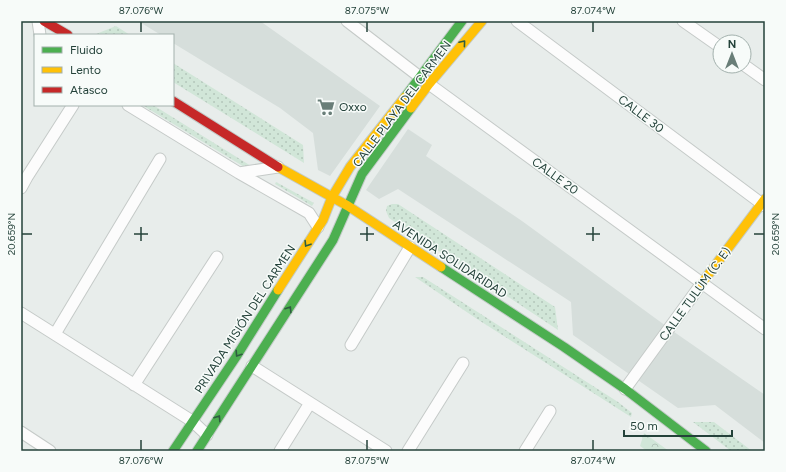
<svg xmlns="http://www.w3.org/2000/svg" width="786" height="472" font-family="Figtree,sans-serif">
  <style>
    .built { fill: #d6dedb }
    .grass { fill: url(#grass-dots) }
    .forest { fill: url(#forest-crowns) }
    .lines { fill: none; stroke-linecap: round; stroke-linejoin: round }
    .street-casing { stroke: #c5cac8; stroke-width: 13 }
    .fast-casing { stroke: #c3cbc8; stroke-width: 11 }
    .slow-casing { stroke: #c3cbc8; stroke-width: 11 }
    .jam-casing { stroke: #c3cbc8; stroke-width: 11 }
    .street { stroke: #fcfcfc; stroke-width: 11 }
    .fast { stroke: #4caf50; stroke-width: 9 }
    .slow { stroke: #ffc107; stroke-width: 9 }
    .jam { stroke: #c62828; stroke-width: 9 }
    .oneway { stroke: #2e5d40 }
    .ticks { fill: none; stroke: #24423a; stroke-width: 1.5 }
    .labels { text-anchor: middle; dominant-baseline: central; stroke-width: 3; stroke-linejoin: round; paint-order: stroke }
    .street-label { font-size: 12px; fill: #24423a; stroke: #f7fbf9 }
    .poi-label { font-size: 12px; fill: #24423a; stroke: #f7fbf9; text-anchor: start }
    .neatline { fill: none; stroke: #24423a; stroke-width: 1.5 }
    .ticks-label { font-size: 10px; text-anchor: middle; fill: #24423a }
  </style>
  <defs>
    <pattern id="grass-dots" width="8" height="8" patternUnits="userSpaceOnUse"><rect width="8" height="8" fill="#d1e6d8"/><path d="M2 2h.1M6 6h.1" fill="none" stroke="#b3c6ba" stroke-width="1.8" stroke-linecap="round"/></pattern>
    <pattern id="forest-crowns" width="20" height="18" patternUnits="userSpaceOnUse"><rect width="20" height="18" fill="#d1e6d8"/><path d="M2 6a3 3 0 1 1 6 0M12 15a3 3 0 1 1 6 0" fill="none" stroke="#b3c6ba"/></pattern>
  </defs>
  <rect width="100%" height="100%" fill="#e8edeb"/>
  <path class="built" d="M138 21H260L380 106 330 176 318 170 313 133 280 108 173 43V35H161Z
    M408 129 432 145 426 156 522 221 677 334 765 395V443L715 405 678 408 573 335 571 302 398 189 379 199 366 190Z"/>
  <path class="grass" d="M116 26 130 35 96 34Z
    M173 63 303 145 304 163 173 82Z
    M142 105H153L251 166 246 168Z
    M276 182 314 203 312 206 275 184Z
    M392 204H398L555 307 558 330 389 218 386 211 387 206Z
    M415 277H423L618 402 632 413 631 417 477 319Z
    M693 422H714L752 451H731Z"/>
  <path class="forest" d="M644 433 669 451H647L640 446Z"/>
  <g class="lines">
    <g class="street-casing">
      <path id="street" d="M38 21 40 35
        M347 21 429 84 765 329
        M517 21 765 206
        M683 21 720 47
        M744 65 765 80
        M128 105 239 173 278 167
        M239 173 309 213 318 227
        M21 188 27 177 73 105
        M21 313 192 421 207 435
        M55 334 160 159
        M351 345 410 247
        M252 366 386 451
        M134 385 217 257
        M625 389 702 283
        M21 432 50 451
        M280 451 310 403
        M408 451 463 363
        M525 451 550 411"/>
    </g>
    <g class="fast-casing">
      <path id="fast" d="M405 97 462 21
        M441 267 564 347 625 389 706 451
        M173 451 236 357 278 290
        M197 451 333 240 362 174 411 108"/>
    </g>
    <g class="slow-casing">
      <path id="slow" d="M411 108 429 84 482 21
        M278 167 348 206 441 267
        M702 283 765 199
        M278 290 323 220 332 197 350 167 405 97"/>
    </g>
    <g class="jam-casing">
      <path id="jam" d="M44 21 68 35
        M173 101 278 167"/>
    </g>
    <use href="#street" class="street"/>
    <use href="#fast" class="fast"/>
    <use href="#slow" class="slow"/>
    <use href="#jam" class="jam"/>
  </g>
  <defs><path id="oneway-chevron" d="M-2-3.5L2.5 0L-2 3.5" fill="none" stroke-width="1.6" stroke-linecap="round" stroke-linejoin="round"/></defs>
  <g class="oneway">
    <use href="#oneway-chevron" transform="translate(463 43) rotate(-50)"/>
    <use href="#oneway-chevron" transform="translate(307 244) rotate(122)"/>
    <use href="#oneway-chevron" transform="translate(289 309) rotate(-57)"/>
    <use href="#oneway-chevron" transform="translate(238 354) rotate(123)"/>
    <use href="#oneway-chevron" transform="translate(218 418) rotate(-57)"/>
  </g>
  <path class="ticks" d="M141 22V32M367 22V32M593 22V32M141 227V241M367 227V241M593 227V241M22 234H32M134 234H148M360 234H374M586 234H600M754 234H764M141 440V450M367 440V450M593 440V450"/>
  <defs>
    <g id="supermarket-bare" transform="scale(1.38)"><path d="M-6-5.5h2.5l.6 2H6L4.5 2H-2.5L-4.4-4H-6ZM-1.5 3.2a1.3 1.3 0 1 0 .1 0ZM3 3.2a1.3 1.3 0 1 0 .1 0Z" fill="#697e78" stroke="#f7fbf9" stroke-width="2.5" paint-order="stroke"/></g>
  </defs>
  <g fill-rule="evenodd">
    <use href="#supermarket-bare" x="326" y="107"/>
  </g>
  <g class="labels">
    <g class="street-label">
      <text transform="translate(402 104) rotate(-53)">CALLE PLAYA DEL CARMEN</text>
      <text transform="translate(641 114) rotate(37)">CALLE 30</text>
      <text transform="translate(555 176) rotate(36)">CALLE 20</text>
      <text transform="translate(450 259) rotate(33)">AVENIDA SOLIDARIDAD</text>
      <text transform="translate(695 294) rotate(-54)">CALLE TULÚM (C. E)</text>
      <text transform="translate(245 319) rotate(-57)">PRIVADA MISIÓN DEL CARMEN</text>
    </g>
    <g class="poi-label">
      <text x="339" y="107">Oxxo</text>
    </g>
  </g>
  <rect width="786" height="472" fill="none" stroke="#f7fbf9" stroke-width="44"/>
  <rect x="34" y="34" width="140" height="72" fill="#f7fbf9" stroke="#a3b1ad"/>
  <rect x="42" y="47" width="20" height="6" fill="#4caf50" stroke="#a3b1ad"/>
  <text x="70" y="54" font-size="12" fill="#24423a">Fluido</text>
  <rect x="42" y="67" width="20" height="6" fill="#ffc107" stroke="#a3b1ad"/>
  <text x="70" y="74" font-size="12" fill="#24423a">Lento</text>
  <rect x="42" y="87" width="20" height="6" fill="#c62828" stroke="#a3b1ad"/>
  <text x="70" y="94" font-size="12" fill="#24423a">Atasco</text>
  <g transform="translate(732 54)"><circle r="19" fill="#f7fbf9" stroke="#a3b1ad"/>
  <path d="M0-3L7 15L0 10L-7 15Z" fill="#697e78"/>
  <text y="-6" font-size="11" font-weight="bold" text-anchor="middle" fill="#24423a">N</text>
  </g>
  <path d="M624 430v6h108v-6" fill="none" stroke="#24423a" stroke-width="2"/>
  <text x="630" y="430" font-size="12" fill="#24423a" stroke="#f7fbf9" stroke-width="3" paint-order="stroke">50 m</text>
  <rect x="22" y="22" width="742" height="428" class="neatline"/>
  <g class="ticks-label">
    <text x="141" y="14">87.076°W</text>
    <text x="367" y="14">87.075°W</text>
    <text x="593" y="14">87.074°W</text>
    <text transform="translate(11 234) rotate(-90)" y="4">20.659°N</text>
    <text transform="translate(775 234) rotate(-90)" y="4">20.659°N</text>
    <text x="141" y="464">87.076°W</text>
    <text x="367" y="464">87.075°W</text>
    <text x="593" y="464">87.074°W</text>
  </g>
</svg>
